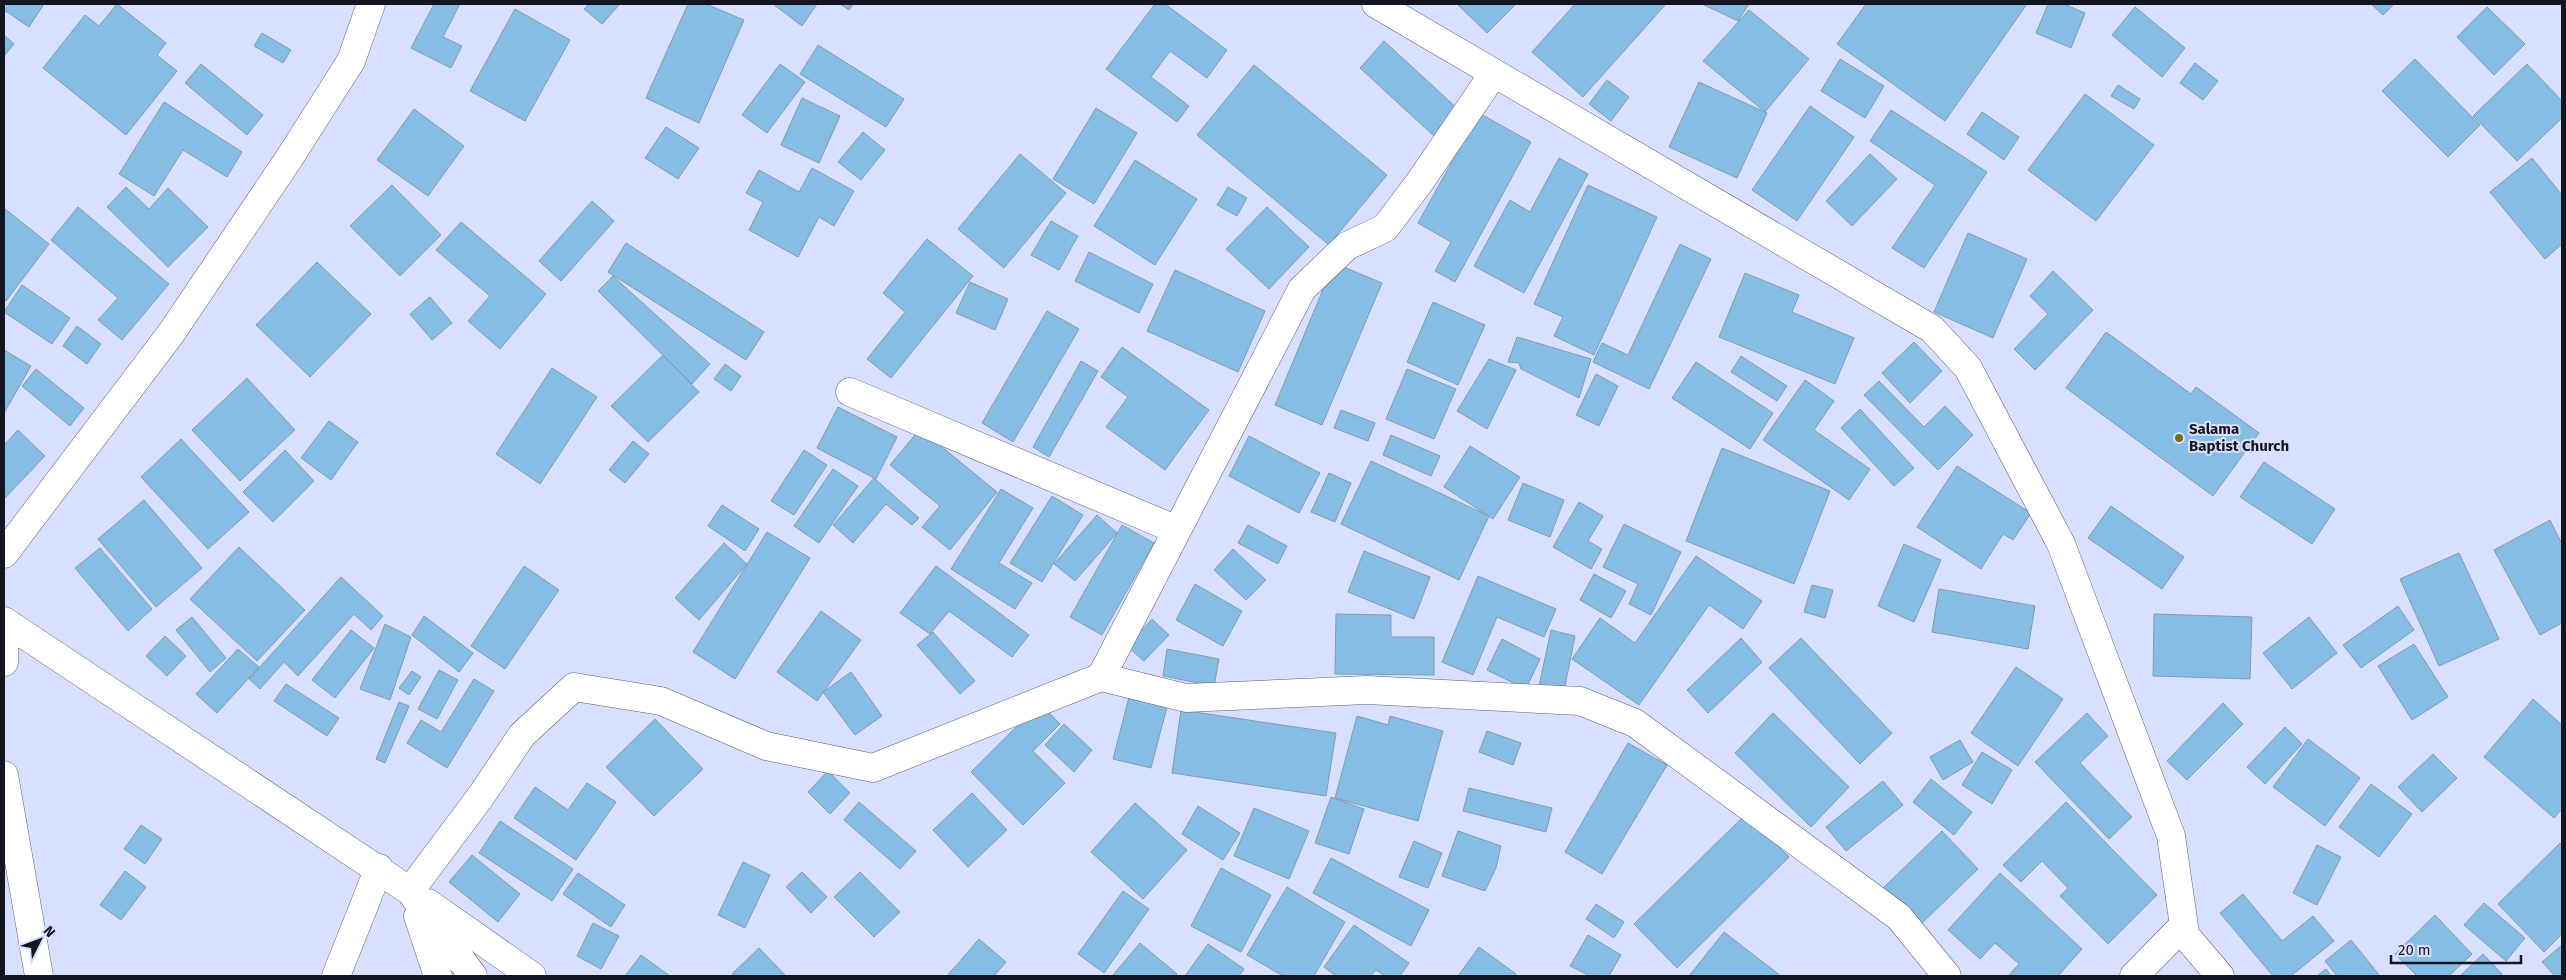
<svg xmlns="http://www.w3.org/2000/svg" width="2566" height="980" font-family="'Fira Sans',sans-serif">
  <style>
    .building { fill: #86bde4; stroke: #819cb0 }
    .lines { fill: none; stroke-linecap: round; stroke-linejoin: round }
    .street-casing { stroke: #595f79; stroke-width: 29 }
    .street { stroke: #fff; stroke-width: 28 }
    .poi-dot { fill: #777011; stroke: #d9e0ff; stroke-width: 2 }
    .labels { text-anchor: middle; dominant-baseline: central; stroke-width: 4; stroke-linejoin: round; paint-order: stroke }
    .poi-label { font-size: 15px; font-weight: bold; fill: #131620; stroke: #d9e0ff; text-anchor: start }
  </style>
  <rect width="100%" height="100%" fill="#d9e0ff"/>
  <path class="building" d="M4 4H44L29 27 4 10Z
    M117 4 166 43 157 55 177 71 126 135 43 68 85 15 99 26Z
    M434 4H460L443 37 462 46 451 68 411 48Z
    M589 4H620L602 24 584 9Z
    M688 4H706L744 20 699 123 646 98Z
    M773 4H817L802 26Z
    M840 4H853L849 10Z
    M1155 4H1165L1227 50 1207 78 1170 51 1151 77 1189 106 1177 122 1106 69Z
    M1457 4H1516L1487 33Z
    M1575 4H1666L1583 97 1532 52Z
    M1702 4H1749L1738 21Z
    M1866 4H2027L1945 121 1837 44Z
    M2048 4H2064L2085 13 2071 48 2036 33Z
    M2371 4H2394L2383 15Z
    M2135 7 2185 48 2162 77 2112 35Z
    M2487 7 2525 44 2494 75 2457 37Z
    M515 9 570 40 525 121 470 91Z
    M1749 10 1809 59 1765 112 1703 61Z
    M262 33 291 50 283 63 254 46Z
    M4 35 14 44 4 56Z
    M1384 41 1459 110 1435 137 1360 68Z
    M818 45 904 99 886 127 800 74Z
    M1840 59 1884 86 1865 118 1821 91Z
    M2415 59 2480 125 2448 157 2382 91Z
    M2195 63 2218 81 2203 100 2180 83Z
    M201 64 263 115 247 135 185 83Z
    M780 64 805 82 767 133 742 115Z
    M2527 64 2562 101V118L2517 161 2473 116Z
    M1254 65 1387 175 1329 245 1197 135Z
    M1607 80 1629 97 1611 121 1589 104Z
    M1699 82 1767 113 1737 178 1669 147Z
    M2118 85 2140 99 2134 109 2111 96Z
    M2085 94 2154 145 2096 221 2028 170Z
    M802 98 840 116 819 163 781 145Z
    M164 102 242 152 227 177 183 150 154 196 119 174Z
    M1810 106 1854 137 1797 221 1752 190Z
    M1096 108 1137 133 1094 204 1053 179Z
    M414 109 464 146 428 196 377 160Z
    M1891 110 1987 172 1924 268 1892 248 1935 185 1870 141Z
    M1982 112 2019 137 2004 160 1967 134Z
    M1479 113 1531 142 1455 282 1435 271 1451 242 1418 223Z
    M666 127 699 148 678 179 645 158Z
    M863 132 885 150 861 180 838 162Z
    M1020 154 1066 193 1004 268 958 229Z
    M1870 154 1897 179 1852 226 1826 201Z
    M1559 158 1588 174 1524 293 1474 266 1510 200 1530 212Z
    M2532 158 2562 195V244L2545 259 2490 192Z
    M1135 160 1197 199 1155 265 1094 226Z
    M812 168 854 191 834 226 819 217 798 257 749 230 763 202 746 193 759 170 799 192Z
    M392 185 441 235 400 276 350 226Z
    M1588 185 1657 217 1594 355 1554 336 1563 317 1534 304Z
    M126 187 149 209 168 188 208 227 168 267 107 207Z
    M1228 187 1247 198 1237 216 1217 205Z
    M592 201 614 221 561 281 539 261Z
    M78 207 169 284 122 340 98 320 118 298 51 240Z
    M1267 207 1309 247 1269 289 1226 249Z
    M4 208 49 244 6 301 4 300Z
    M1051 221 1078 236 1059 270 1031 255Z
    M461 222 546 294 500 349 468 321 490 296 436 250Z
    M1968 233 2027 259 1993 338 1934 312Z
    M927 239 973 276 891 378 867 359 905 312 883 293Z
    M626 243 764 332 746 360 608 272Z
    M1680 244 1711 259 1649 389 1593 362 1602 343 1628 355Z
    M1089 252 1153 284 1139 313 1075 281Z
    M317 262 371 314 310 377 256 325Z
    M1334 263 1382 283 1322 425 1275 405Z
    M1175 270 1265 311 1238 372 1147 331Z
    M2053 271 2093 310 2035 370 2014 349 2048 314 2030 296Z
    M1745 273 1799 295 1792 312 1854 338 1835 384 1719 337Z
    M613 276 710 364 692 384 598 291Z
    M970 282 1008 299 995 330 956 313Z
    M22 285 70 318 52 344 4 312Z
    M430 297 452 323 432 340 410 314Z
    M1433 302 1485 325 1458 385 1407 362Z
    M1047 311 1079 329 1013 442 982 423Z
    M77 326 101 344 87 364 63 346Z
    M2106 332 2191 394 2196 387 2259 433 2213 496 2066 388Z
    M1517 337 1591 359 1579 398 1521 369 1519 363 1508 362Z
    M1914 342 1942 371 1910 403 1882 373Z
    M1122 347 1209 410 1165 470 1106 427 1128 397 1101 377Z
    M4 350 31 366 4 413Z
    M663 355 699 392 648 442 611 406Z
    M1741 356 1787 386 1777 401 1731 372Z
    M1489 359 1516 370 1487 429 1457 411Z
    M1081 361 1098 371 1049 457 1033 447Z
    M1696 362 1773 413 1750 449 1672 398Z
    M725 364 741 376 731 391 714 379Z
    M552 368 597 397 540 484 496 454Z
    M36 369 84 408 70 426 22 386Z
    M1407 369 1456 389 1434 439 1386 419Z
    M1596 374 1618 386 1599 426 1576 415Z
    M247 378 295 430 240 481 192 430Z
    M1805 380 1834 401 1814 430 1870 469 1849 500 1763 440Z
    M1879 381 1924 427 1945 406 1973 435 1938 470 1864 395Z
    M838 407 897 437 876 479 817 448Z
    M1860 409 1914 468 1894 486 1841 428Z
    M1341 410 1375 423 1368 441 1334 428Z
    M329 421 358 442 331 480 301 458Z
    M920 429 997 492 950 550 922 527 940 506 890 465Z
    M18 430 45 456 4 499V445Z
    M1391 435 1440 456 1431 476 1383 455Z
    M1249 436 1320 473 1299 513 1229 476Z
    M181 439 249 512 208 549 141 477Z
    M633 441 649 454 625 483 609 470Z
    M1470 446 1520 477 1493 519 1444 487Z
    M1722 448 1830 491 1794 584 1686 541Z
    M285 450 314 481 273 522 243 492Z
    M804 450 827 465 794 515 771 501Z
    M1371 461 1489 516 1459 580 1341 524Z
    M2264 462 2335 509 2312 544 2240 497Z
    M1957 466 2031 513 2013 540 2003 534 1981 569 1917 527Z
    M833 469 858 486 819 543 794 526Z
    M1329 473 1351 483 1335 522 1311 512Z
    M874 478 919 518 912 525 886 504 853 543 833 525Z
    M1523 483 1564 500 1550 537 1508 520Z
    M1001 489 1033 508 999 563 1032 583 1015 609 951 569Z
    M1052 496 1083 515 1042 582 1010 563Z
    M144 500 202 568 156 607 98 539Z
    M1579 502 1603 516 1588 541 1602 549 1591 569 1553 547Z
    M722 505 759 529 745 551 708 526Z
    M2111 506 2184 557 2162 589 2088 538Z
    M1097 515 1117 533 1075 581 1054 564Z
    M2550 520 2562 544V623L2540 635 2494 550Z
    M1624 524 1681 552 1651 615 1629 604 1638 584 1603 567Z
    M1122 525 1154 543 1102 635 1070 617Z
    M1248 525 1287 546 1278 564 1238 543Z
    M767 532 810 558 735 679 693 652Z
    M724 543 747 564 699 620 675 598Z
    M1904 544 1941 560 1914 622 1878 606Z
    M239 547 305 610 257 661 190 599Z
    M100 548 152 609 128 631 75 568Z
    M1233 549 1266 580 1246 600 1214 570Z
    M1364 551 1430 577 1414 619 1348 592Z
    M2459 553 2499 639 2439 666 2400 579Z
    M1696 556 1762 601 1743 629 1709 605 1639 705 1572 659 1600 618 1635 643Z
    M524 566 559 590 505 669 471 646Z
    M936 566 1029 635 1012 657 949 611 930 634 900 613Z
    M1594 574 1626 591 1611 618 1580 600Z
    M1478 576 1556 609 1544 637 1497 617 1473 675 1442 662Z
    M341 577 383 616 371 630 354 614 298 676 284 662 260 689 249 679Z
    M1195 584 1242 611 1223 646 1176 620Z
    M1812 585 1833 590 1825 618 1804 612Z
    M1939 589 2035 606 2028 649 1932 632Z
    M2398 606 2414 630 2361 668 2343 645Z
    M821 611 861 640 817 701 777 672Z
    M1336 614 1391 615V637H1434V675L1335 674Z
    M2154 614 2252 617 2250 679 2153 676Z
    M424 616 473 653 459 672 412 635Z
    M192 617 226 658 210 672 176 630Z
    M2309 617 2337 653 2292 689 2263 653Z
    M1152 619 1169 635 1144 661 1127 646Z
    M385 624 411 637 390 700 360 689Z
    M351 630 374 648 335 698 312 680Z
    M1551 630 1575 636 1564 691 1539 686Z
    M933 632 975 681 960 694 917 645Z
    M165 636 186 656 167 676 146 656Z
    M1741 638 1762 662 1708 713 1687 690Z
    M1801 638 1892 733 1860 764 1769 668Z
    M1502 639 1540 659 1526 689 1487 670Z
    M2414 644 2448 697 2412 720 2378 666Z
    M238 649 259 667 217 713 196 694Z
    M1167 649 1219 659 1214 686 1163 676Z
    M2016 667 2063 699 2018 766 1971 733Z
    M439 670 458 680 437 719 418 709Z
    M412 671 421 677 409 695 399 688Z
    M851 672 882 716 855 735 823 692Z
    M474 679 494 691 447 768 407 743 421 720 441 732Z
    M286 684 339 718 327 736 274 701Z
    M1129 697 1167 707 1151 768 1113 759Z
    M2533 699 2562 725V809L2554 818 2484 757Z
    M399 702 409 706 385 763 376 759Z
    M1040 703 1060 724 1033 751 1065 783 1023 825 971 772Z
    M2223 703 2243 724 2187 780 2167 761Z
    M1181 710 1336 733 1326 796 1172 773Z
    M1773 713 1849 787 1811 827 1735 753Z
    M2087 713 2108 736 2080 763 2132 817 2109 839 2035 762Z
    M1357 716 1388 725 1390 716 1443 731 1418 821 1335 798Z
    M655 719 703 769 654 816 606 767Z
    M1064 724 1092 750 1074 772 1045 745Z
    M2285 727 2302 744 2265 784 2247 767Z
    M1487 731 1521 743 1513 765 1479 752Z
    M2308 739 2360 778 2325 826 2273 787Z
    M1960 740 1973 762 1943 780 1930 757Z
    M1628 743 1667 765 1602 874 1565 852Z
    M1982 752 2012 770 1992 804 1962 785Z
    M2433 754 2457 778 2422 812 2398 787Z
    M828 771 850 793 830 814 808 792Z
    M1931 779 1972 812 1954 835 1913 802Z
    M1883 781 1903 805 1846 851 1826 827Z
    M587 783 616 802 576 860 514 818 535 787 568 810Z
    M2371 784 2412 814 2379 857 2339 827Z
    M1469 788 1552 808 1546 832 1463 811Z
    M972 793 1007 830 968 867 933 830Z
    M1331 797 1364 809 1349 854 1315 843Z
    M859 802 916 851 900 869 844 820Z
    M2066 802 2157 895 2108 944 2060 896 2068 888 2042 861 2021 882 2003 865Z
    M1135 803 1187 850 1143 899 1091 852Z
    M1198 806 1240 833 1223 860 1182 834Z
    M1254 808 1309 831 1289 879 1234 856Z
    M1746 814 1789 857 1677 968 1634 924Z
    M500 821 573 869 552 901 479 853Z
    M141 825 162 839 145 864 124 849Z
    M1458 831 1501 846 1496 868 1485 891 1442 876Z
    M1942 831 1978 869 1919 926 1882 889Z
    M1414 841 1442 853 1428 888 1399 877Z
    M2560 843 2562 845V934L2544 952 2498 904Z
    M2317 845 2341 857 2317 905 2293 893Z
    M472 855 520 894 498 922 449 882Z
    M1331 858 1429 910 1411 946 1313 893Z
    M743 862 770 875 745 928 718 915Z
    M1221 868 1271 895 1241 952 1191 926Z
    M125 871 146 887 121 920 100 905Z
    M802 872 827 897 811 913 786 887Z
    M860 872 900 912 874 937 834 897Z
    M578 873 625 905 611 927 563 894Z
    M2000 873 2082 949 2058 976H2008L2019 964 1995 943 1980 959 1948 930Z
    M1287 887 1345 922 1314 976H1283L1247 955Z
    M1123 891 1149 909 1104 973 1078 954Z
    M2243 894 2282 941 2313 916 2334 941 2291 976H2273L2220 913Z
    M2484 903 2525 938 2506 961 2464 925Z
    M1596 904 1624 922 1614 938 1586 919Z
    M2435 915 2472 954 2449 976H2417L2395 954Z
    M593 923 619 936 601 969 577 956Z
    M1354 925 1409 963 1400 976H1385L1376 970 1371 976H1336L1324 967Z
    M1724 932 1781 976H1689Z
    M1588 935 1621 955 1609 976H1590L1570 966Z
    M979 939 1006 962 994 976H947Z
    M2351 940 2380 976H2337L2325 961Z
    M1140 943 1177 974 1175 976H1112Z
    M1208 944 1244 969 1239 976H1185Z
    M2562 945V976H2555L2542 962Z
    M1479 947 1516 974 1514 976H1458Z
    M759 948 786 976H733L732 974Z
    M2483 954 2502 974 2500 976H2460Z
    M641 955 670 976H625Z
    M2326 969 2331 976H2317Z"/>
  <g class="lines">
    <g class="street-casing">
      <path id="street" d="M1376 4 1932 329 1968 368 2061 544 2171 836 2185 933 2180 929
        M850 392 1177 530
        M4 554 172 332 290 157 351 61 371 4
        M4 621 410 891 473 976
        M4 662 5 623
        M1101 677 1302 289 1347 246 1385 228 1419 183 1494 73
        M4 775 39 976
        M410 891 481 796 522 735 574 687 661 701 766 746 873 768 1101 677 1186 698 1367 690 1580 701 1635 723 1899 917 1947 976
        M428 903 532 976
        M418 916 438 976
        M2180 929 2220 976
        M336 976 379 868
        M2134 976 2180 929"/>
    </g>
    <use href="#street" class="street"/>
  </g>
  <circle class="poi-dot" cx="2179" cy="438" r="5"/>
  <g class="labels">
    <g class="poi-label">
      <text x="2189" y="429">Salama<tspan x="2189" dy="17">Baptist Church</tspan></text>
    </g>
  </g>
  <rect width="2566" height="980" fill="none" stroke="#131620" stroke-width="10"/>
  <g transform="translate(40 940) rotate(48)" stroke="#d9e0ff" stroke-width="4" paint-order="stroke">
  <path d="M0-4L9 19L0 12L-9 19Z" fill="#131620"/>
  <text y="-8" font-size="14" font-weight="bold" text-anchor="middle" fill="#131620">N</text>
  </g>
  <path d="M2391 955v8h130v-8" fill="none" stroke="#131620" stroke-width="2.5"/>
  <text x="2398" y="955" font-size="15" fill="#131620" stroke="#d9e0ff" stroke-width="4" paint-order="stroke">20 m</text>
</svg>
